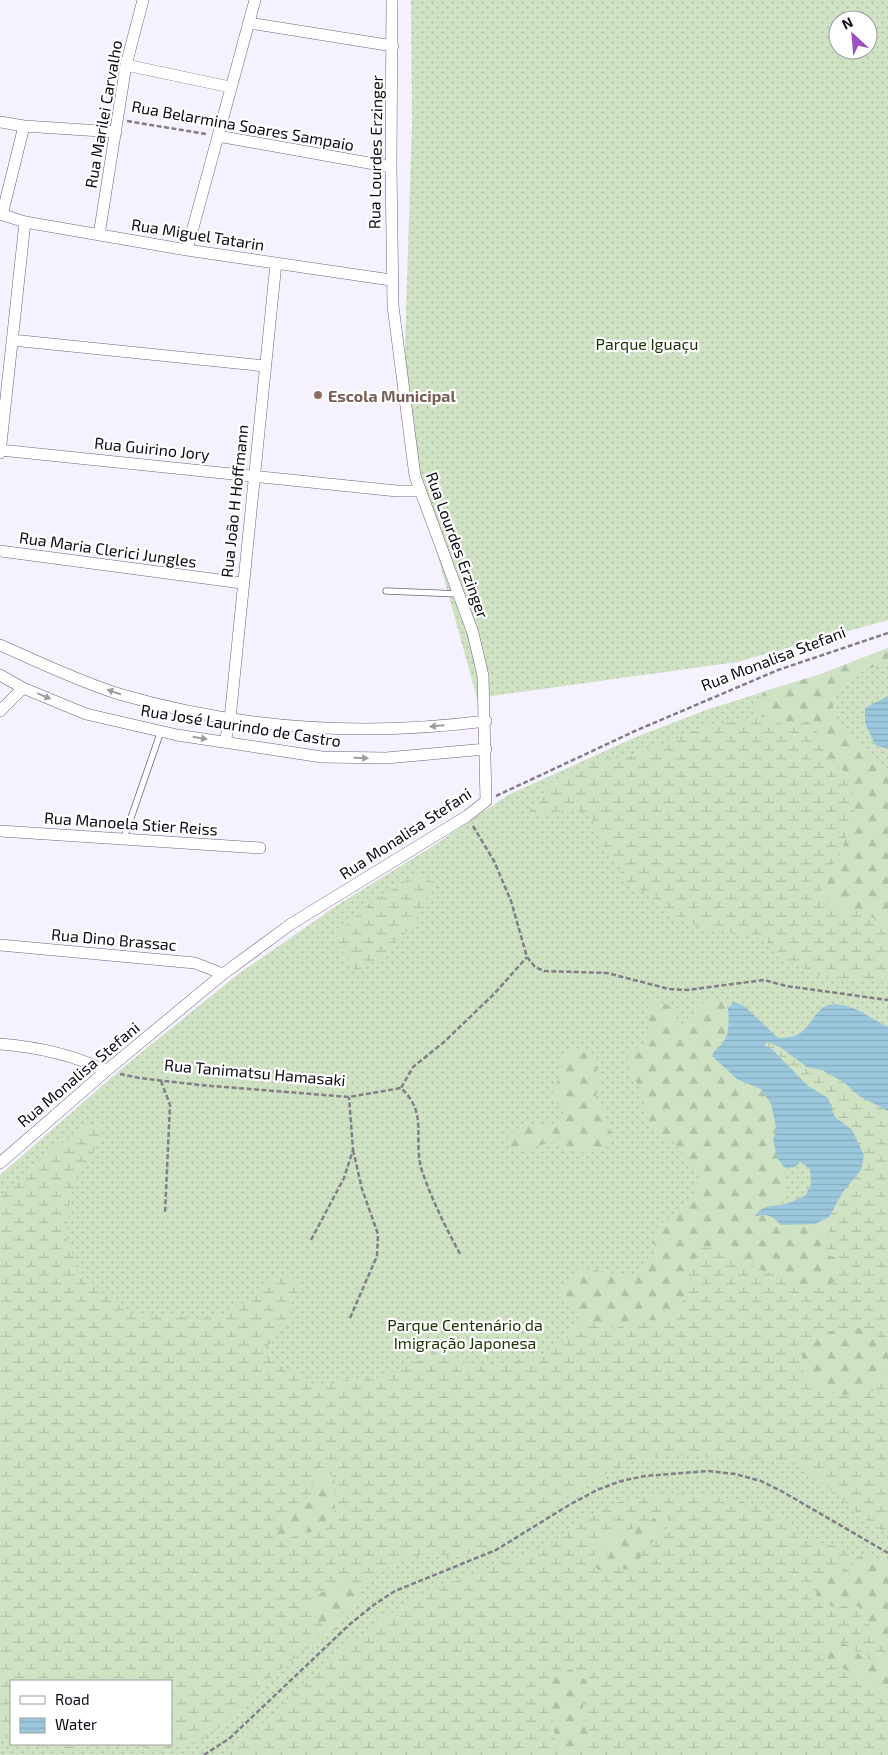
<svg xmlns="http://www.w3.org/2000/svg" width="888" height="1755" font-family="'Exo 2',sans-serif">
  <style>
    .grass { fill: url(#grass-dots); fill-rule: evenodd }
    .forest { fill: url(#forest-firs) }
    .wetland { fill: url(#wetland-marsh); fill-rule: evenodd }
    .water { fill: url(#water-rules) }
    .lines { fill: none; stroke-linecap: round; stroke-linejoin: round }
    .service-casing { stroke: #6d637e; stroke-width: 7 }
    .minor-casing { stroke: #6d637e; stroke-width: 12 }
    .path { stroke: #827d89; stroke-width: 2.5; stroke-dasharray: 5 2.5; stroke-linecap: butt }
    .service { stroke: #fff; stroke-width: 5.5 }
    .minor { stroke: #fff; stroke-width: 11 }
    .oneway { fill: #9e9da1 }
    .education-dot { fill: #8d6e63; stroke: #fff; stroke-width: 2 }
    .labels { text-anchor: middle; dominant-baseline: central; stroke-width: 4.5; stroke-linejoin: round; paint-order: stroke }
    .street-label { font-size: 16px; fill: #0d0913; stroke: #fff }
    .park-label { font-size: 16px; fill: #193400; stroke: #fff }
    .education-label { font-size: 16px; font-weight: bold; fill: #785e54; stroke: #fff; text-anchor: start }
  </style>
  <defs>
    <pattern id="grass-dots" width="8" height="8" patternUnits="userSpaceOnUse" patternTransform="scale(1.25)"><rect width="8" height="8" fill="#cfe2c3"/><path d="M2 2h.1M6 6h.1" fill="none" stroke="#b1c1a7" stroke-width="1.8" stroke-linecap="round"/></pattern>
    <pattern id="forest-firs" width="22" height="20" patternUnits="userSpaceOnUse" patternTransform="scale(1.25)"><rect width="22" height="20" fill="#cfe2c3"/><path d="M5 1l3.5 6h-7zM16 11l3.5 6h-7z" fill="#b1c1a7"/></pattern>
    <pattern id="wetland-marsh" width="20" height="14" patternUnits="userSpaceOnUse" patternTransform="scale(1.25)"><rect width="20" height="14" fill="#cfe2c3"/><path d="M1 5h8M5 5V1M11 12h8M15 12V8" fill="none" stroke="#b1c1a7"/></pattern>
    <pattern id="water-rules" width="6" height="5" patternUnits="userSpaceOnUse" patternTransform="scale(1.25)"><rect width="6" height="5" fill="#9cc8dd"/><path d="M0 2.5h6" fill="none" stroke="#85aabd"/></pattern>
  </defs>
  <rect width="100%" height="100%" fill="#f6f1fe"/>
  <path class="grass" d="M411 0H888V620L737 662 477 698 422 499 404 377 412 123ZM838 20H868V50H838Z
    M888 648V1755H0V1175L126 1065 237 975 339 904 433 846 508 795 636 737 706 710 821 674ZM11 1681H171V1744H11Z"/>
  <path class="forest" d="M888 648V661L855 675 835 690 833 708 839 723 888 774V925L880 924 863 910C843 915 835 904 821 893L823 876 840 856 851 778 826 755 816 730 809 721 786 725 760 716 756 705 765 691 821 674Z
    M713 998 724 1001C734 1018 729 1039 714 1050L737 1079 761 1089 771 1104 777 1131V1158L785 1175V1192L771 1205 759 1210 756 1216C776 1211 795 1228 815 1224 819 1223 825 1219 829 1217 831 1225 827 1230 828 1238 829 1249 837 1259 844 1266L834 1282 817 1289 799 1287 781 1276 759 1270 719 1246 691 1266 682 1305 662 1321 632 1319 615 1329 597 1325 585 1320 574 1308 560 1300C563 1281 574 1265 596 1270 607 1272 619 1279 631 1275 642 1270 649 1261 656 1251L652 1235 663 1222 687 1207 701 1176 674 1142 658 1133 646 1116 643 1095 626 1062 633 1050 644 1044 651 1028 646 1012 649 1002H660L673 1007 675 1021 680 1031 692 1018 699 1004Z
    M569 1048H579L593 1054C599 1071 601 1083 594 1101L605 1114 613 1138 604 1150C581 1155 572 1153 551 1142L527 1149H511L508 1135 522 1126H560L564 1113 556 1102 552 1090 562 1075 558 1060Z
    M863 1328 880 1338 888 1348C888 1368 884 1392 860 1397 854 1398 844 1394 837 1393 829 1392 818 1391 811 1386 800 1378 804 1362 801 1351 816 1328 838 1330 863 1328Z
    M325 1472 334 1477C334 1495 342 1523 318 1531 313 1533 307 1532 302 1533 292 1536 285 1541 273 1544L272 1539C290 1520 285 1512 312 1501L311 1484 314 1474Z
    M658 1516 667 1517 670 1525 643 1551 639 1562 628 1570 616 1567 601 1571 593 1567 594 1555 612 1535 631 1530Z
    M866 1553 885 1562 888 1566V1647L876 1637 859 1607 849 1604 838 1608 817 1602C812 1576 828 1573 850 1569L855 1560Z
    M346 1585 356 1587 360 1592 358 1602 342 1613 340 1627 332 1632 328 1631 318 1620 311 1602 320 1591Z
    M833 1640 848 1645 864 1658 882 1662 888 1668V1686L881 1689 863 1676 825 1663 822 1648Z
    M571 1669 587 1681 582 1713 589 1731 584 1749C572 1755 568 1755 556 1748L545 1686 553 1675Z"/>
  <path class="wetland" d="M760 716 786 725 808 721 816 730 826 755 851 778 855 810 840 856 823 876 821 893C835 905 844 915 863 910L880 924 888 925V983L817 975 790 962 764 939 705 928 677 919 647 893 629 885 598 839 591 815 572 809 533 817 529 812 551 783 597 760 631 756 660 746 700 728Z
    M424 875 433 883C426 919 387 955 357 972 347 963 346 954 336 943L338 932 369 904 412 877Z
    M768 1042 780 1047 807 1067 822 1070 845 1083 859 1096 888 1111V1348L880 1338 862 1328 831 1330 809 1339 801 1351C804 1363 801 1373 809 1384 814 1390 827 1392 834 1393 865 1398 882 1396 888 1361V1535L860 1515 804 1467 770 1460H731L671 1454 632 1462 592 1481 487 1548 458 1557 428 1553 396 1562 369 1580 360 1592 356 1587C338 1583 322 1588 311 1602L318 1620 328 1631 257 1689 246 1703 224 1724 196 1744 157 1750 126 1744 100 1745 71 1750 28 1744H171V1681H11V1740L0 1735V1197C28 1169 56 1145 91 1124L101 1128 100 1142 77 1175 68 1208 67 1241 81 1272 106 1296 131 1313 177 1315 199 1320 230 1312 257 1293 272 1278 287 1277 303 1282 289 1307 292 1322 262 1351 266 1357 291 1370 307 1382 325 1387 351 1378 376 1379 412 1364 442 1348 463 1362 491 1366 547 1353 566 1340 573 1329 585 1320 615 1329 632 1319 662 1321 682 1305 691 1266 700 1248 718 1246 759 1270 781 1276 799 1287 817 1289 834 1282 844 1266 835 1257 825 1255 821 1247C828 1237 832 1230 829 1217L843 1192 861 1170 852 1130 835 1117 828 1098 808 1087 772 1049 763 1045ZM325 1472 334 1477C334 1495 342 1523 318 1531 313 1533 307 1532 302 1533 292 1536 285 1541 273 1543L272 1539C290 1520 285 1512 312 1501L311 1484 314 1474Z
    M665 1493C702 1494 740 1496 773 1514 783 1520 790 1531 800 1536 818 1545 843 1542 855 1560L850 1569C828 1573 812 1576 817 1602L838 1608 849 1604 859 1607 876 1637 888 1647V1668L882 1662 864 1658 848 1645 833 1640 822 1648 825 1663 863 1676 881 1689 888 1686V1755H573L584 1749 589 1731 582 1713 587 1681 571 1669 553 1675 545 1686 551 1707 556 1748 568 1755H228L341 1651 378 1622 422 1594 548 1546 584 1519 619 1502ZM658 1516 667 1518 670 1525 643 1551 639 1562 628 1570 616 1567 601 1571 593 1567 594 1555 612 1535 631 1530Z"/>
  <path class="water" d="M888 696V749L875 745 865 723V708Z
    M734 1002 744 1006 778 1038C786 1038 797 1037 803 1031 817 1018 818 1000 842 1005 859 1008 873 1020 888 1027V1111L859 1096 845 1083 822 1070 807 1067 780 1047 768 1042 764 1045 772 1049 808 1086 828 1098 835 1117 852 1130 864 1155 861 1170 843 1192 829 1217 815 1224 781 1225C773 1216 768 1213 755 1216 762 1204 773 1207 785 1204 792 1202 798 1198 805 1196L811 1184 810 1169 801 1162 794 1167 785 1168 777 1158 773 1139 777 1131 771 1104 761 1089 737 1079 712 1056C714 1050 717 1049 722 1044 730 1035 729 1020 728 1008Z"/>
  <g class="lines">
    <g class="service-casing">
      <path id="service" d="M386 591 459 594
        M124 838 161 731"/>
    </g>
    <g class="minor-casing">
      <path id="minor" d="M249 23 393 46
        M126 65 230 87
        M0 122 24 126 116 132
        M218 136 391 167
        M0 214 25 222 187 250 391 280
        M2 215 24 126
        M99 235 126 65 143 0
        M187 250 255 0
        M12 340 265 366
        M0 450 397 491H420
        M0 453 25 222
        M0 551 242 583
        M0 645C39 662 78 681 119 694 239 729 362 737 486 721
        M0 675 23 688 86 714 177 735 322 757 386 758 486 749
        M0 711 23 688
        M225 742 230 719 276 263
        M0 831 260 848
        M0 945 195 963 223 974
        M0 1044C38 1047 72 1054 106 1071
        M0 1163 106 1071 223 974 291 924 467 816 486 801 483 676 473 633 415 476 393 306 391 167 392 0"/>
    </g>
    <path class="path" d="M127 121 206 134
      M496 796 635 731 778 670 888 633
      M473 826 494 861 511 901 527 957 535 967 544 971 607 973 669 989 687 990 764 980 786 986 888 1000
      M120 1074 139 1078 200 1085 349 1097 401 1088
      M161 1081 170 1105 165 1213
      M311 1240 344 1178 353 1150 349 1097
      M460 1254C446 1228 433 1202 423 1174 411 1140 430 1115 401 1088L413 1067 444 1042 494 994 527 957
      M350 1318 377 1256 378 1234 362 1189 353 1150
      M204 1755 230 1738 350 1624 375 1604 395 1591 496 1550 569 1505 597 1490 621 1481 645 1476 708 1471 735 1474 761 1481 783 1492 888 1553"/>
    <use href="#service" class="service"/>
    <use href="#minor" class="minor"/>
  </g>
  <defs><path id="oneway-solid" d="M-6-.8H1V-3.2L6.5 0L1 3.2V.8H-6Z" transform="scale(1.25)"/></defs>
  <g class="oneway">
    <use href="#oneway-solid" transform="translate(114 692) rotate(-161)"/>
    <use href="#oneway-solid" transform="translate(44 696) rotate(23)"/>
    <use href="#oneway-solid" transform="translate(437 726) rotate(175)"/>
    <use href="#oneway-solid" transform="translate(200 738) rotate(9)"/>
    <use href="#oneway-solid" transform="translate(361 758) rotate(1)"/>
  </g>
  <circle class="education-dot" cx="318" cy="395" r="5"/>
  <g class="labels">
    <g class="street-label">
      <text transform="translate(103 114) rotate(-80)">Rua Marilei Carvalho</text>
      <text transform="translate(243 125) rotate(10)">Rua Belarmina Soares Sampaio</text>
      <text transform="translate(375 152) rotate(-89)">Rua Lourdes Erzinger</text>
      <text transform="translate(198 234) rotate(9)">Rua Miguel Tatarin</text>
      <text transform="translate(152 448) rotate(6)">Rua Guirino Jory</text>
      <text transform="translate(234 501) rotate(-84)">Rua João H Hoffmann</text>
      <text transform="translate(458 545) rotate(70)">Rua Lourdes Erzinger</text>
      <text transform="translate(108 549) rotate(8)">Rua Maria Clerici Jungles</text>
      <text transform="translate(773 658) rotate(-21)">Rua Monalisa Stefani</text>
      <text transform="translate(241 725) rotate(9)">Rua José Laurindo de Castro</text>
      <text transform="translate(131 823) rotate(4)">Rua Manoela Stier Reiss</text>
      <text transform="translate(405 833) rotate(-33)">Rua Monalisa Stefani</text>
      <text transform="translate(114 939) rotate(5)">Rua Dino Brassac</text>
      <text transform="translate(255 1072) rotate(5)">Rua Tanimatsu Hamasaki</text>
      <text transform="translate(78 1074) rotate(-40)">Rua Monalisa Stefani</text>
    </g>
    <g class="park-label">
      <text x="647" y="343">Parque Iguaçu</text>
      <text x="465" y="1324">Parque Centenário da<tspan x="465" dy="18">Imigração Japonesa</tspan></text>
    </g>
    <g class="education-label">
      <text x="328" y="395">Escola Municipal</text>
    </g>
  </g>
  <rect x="10" y="1680" width="162" height="65" fill="#ffffff" stroke="#9e9da1"/>
  <rect x="20" y="1696" width="25" height="8" fill="#ffffff" stroke="#9e9da1"/>
  <text x="55" y="1705" font-size="15" fill="#0d0913">Road</text>
  <rect x="20" y="1718" width="25" height="15" fill="url(#water-rules)" stroke="#9e9da1"/>
  <text x="55" y="1730" font-size="15" fill="#0d0913">Water</text>
  <g transform="translate(853 35) rotate(334)"><circle r="24" fill="#ffffff" stroke="#9e9da1"/>
  <path d="M0-4L9 19L0 12L-9 19Z" fill="#9c50c2"/>
  <text y="-8" font-size="14" font-weight="bold" text-anchor="middle" fill="#0d0913">N</text>
  </g>
</svg>
